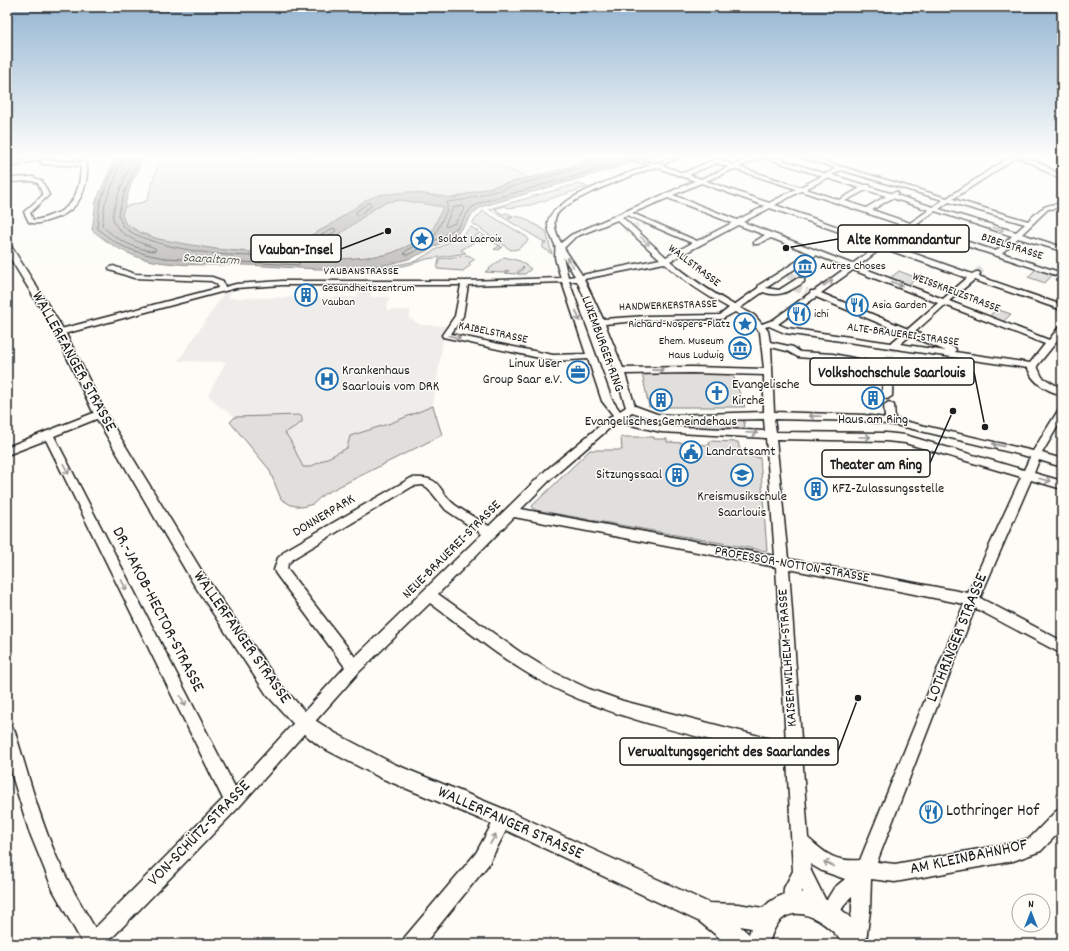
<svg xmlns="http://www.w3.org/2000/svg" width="1069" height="951" font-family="Dekko,sans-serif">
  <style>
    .built { fill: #eeede9 }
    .green { fill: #e0dfdb; stroke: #7e7e7c }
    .water { fill: #b7b6b2; stroke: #797876; fill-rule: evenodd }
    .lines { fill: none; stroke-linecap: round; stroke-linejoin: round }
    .shore { stroke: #5a5a58; stroke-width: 1 }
    .minor-tunnel-far2 { stroke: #dbdad6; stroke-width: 6; stroke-dasharray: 6 3; stroke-linecap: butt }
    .minor-tunnel-far1 { stroke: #dbdad6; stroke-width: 8; stroke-dasharray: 8 4; stroke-linecap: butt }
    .minor-tunnel { stroke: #dbdad6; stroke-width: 10; stroke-dasharray: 10 5; stroke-linecap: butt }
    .minor-casing { stroke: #1c1c1c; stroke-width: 3 }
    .major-casing { stroke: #1c1c1c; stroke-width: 3 }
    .minor { fill: #fdfcf7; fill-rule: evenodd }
    .major { fill: #fdfcf7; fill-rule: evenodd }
    .oneway { stroke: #989794 }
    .labels { text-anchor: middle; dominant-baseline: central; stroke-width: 3; stroke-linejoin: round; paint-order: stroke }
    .far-poi-label { font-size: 12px; fill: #1c1c1c; stroke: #fdfcf7; text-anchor: start }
    .far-street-label { font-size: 12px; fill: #1c1c1c; stroke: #fdfcf7 }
    .far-water-label { font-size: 13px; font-style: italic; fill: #5a5a58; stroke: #fdfcf7 }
    .street-label { font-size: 14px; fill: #1c1c1c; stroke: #fdfcf7 }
    .poi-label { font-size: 14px; fill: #1c1c1c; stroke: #fdfcf7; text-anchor: start }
    .near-street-label { font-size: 17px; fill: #1c1c1c; stroke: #fdfcf7 }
    .near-poi-label { font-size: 17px; fill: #1c1c1c; stroke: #fdfcf7; text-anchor: start }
    .leader { fill: none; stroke: #1c1c1c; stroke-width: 1.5 }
    .callout-dot { fill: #1c1c1c; stroke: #fdfcf7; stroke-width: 1.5 }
    .callout { fill: #fdfcf7; stroke: #1c1c1c; stroke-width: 1.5 }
    .callout-label { font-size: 15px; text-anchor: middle; font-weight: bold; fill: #1c1c1c }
  </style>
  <rect width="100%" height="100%" fill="#fdfcf7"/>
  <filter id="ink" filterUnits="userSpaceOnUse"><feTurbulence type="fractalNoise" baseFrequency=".025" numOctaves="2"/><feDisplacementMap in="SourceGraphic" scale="8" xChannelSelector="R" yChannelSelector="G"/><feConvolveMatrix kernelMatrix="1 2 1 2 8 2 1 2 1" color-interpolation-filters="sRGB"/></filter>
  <g filter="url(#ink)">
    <path class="built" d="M7 156H62L7 169Z
      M478 156H577L579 157 525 175Z
      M360 289H373L370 297H390L386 310H411L409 318 421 325 445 326 433 406 391 423 351 436 347 448 310 467H303L290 440 285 433 302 422V417L299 415 235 417 219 406 208 395 226 362 178 361 225 292 231 291 228 298 357 297Z"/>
    <path class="green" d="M160 156H476L529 178 490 187 453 198 409 192 379 195 329 226 300 241 276 248 249 252 215 249 188 245 158 239 141 233 125 223 122 215 124 207 147 201Z
      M577 184 583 185 587 187 530 205 508 208 505 206 495 209 502 214 507 213 513 216 507 217 510 219 514 216 524 218 546 231 552 254 543 248V243H546L489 209Z
      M401 200 444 207 428 240C410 242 400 252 384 255 359 259 333 259 309 261L303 259 304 256 378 206 387 202Z
      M483 211 527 237 528 241 518 249 511 250 472 223Z
      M471 227 502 247 498 250 494 249 500 246 485 237 481 239 482 241 478 239 484 236 480 233 471 239 480 242 476 241 461 250 466 253 427 259 407 265 366 273V271L416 261 463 234Z
      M468 255 475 259 469 263 471 265 463 271 437 269 439 259Z
      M504 257 520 261 531 269 525 274H517L524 268 523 267 515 274 505 273 509 271 508 270 503 273 485 272Z
      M1036 269 1053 274 1045 283 1028 277Z
      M899 271 917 278 908 285 890 278Z
      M996 309 1011 314 1003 322 989 317Z
      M642 373H732L745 407H649Z
      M433 406 442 435 324 494 313 504 302 507 291 505 281 499 269 469 230 422 235 417 299 415 302 417V422L285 433 290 440 303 467H310L347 448 350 436 391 423Z
      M743 418 745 427 742 428C709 428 677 428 645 421L646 419 676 422Z
      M621 437H654V439H667V442L683 443 684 444 710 445 709 441 738 442 741 454 760 458 767 551 535 510 532 506 590 450H622Z"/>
    <path class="water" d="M116 156H145L131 184 122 215 125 223 141 233 158 239 215 249 249 252 276 248 300 241 329 226 366 200 379 195 409 192 453 198 573 166 598 156H657L484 206C471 212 471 219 461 229 453 238 420 255 408 259 356 276 299 267 245 265 213 264 179 267 148 260 127 255 109 244 92 230L96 201ZM401 200 443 207 428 240C410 242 400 252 384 255 359 259 333 259 309 261L303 259 304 256 329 242 378 206 387 202Z"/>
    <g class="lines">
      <path class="shore" d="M119 156 100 202 97 228C119 248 137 253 165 258L299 265V258L302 253 336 231 334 228C311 242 287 251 260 255 232 259 143 247 123 226 121 223 120 218 118 215L125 191 140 156
        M124 156 105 203 102 226C117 240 134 249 154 251L156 250 155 248C141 243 116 235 113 218 112 213 116 204 117 199 122 183 127 171 135 156
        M599 156V160L582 167 463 200 447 202V210L433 239 436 240 458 227 471 208 482 202 632 160
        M368 203H371V206L359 215H356V212Z
        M463 206 465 208 455 223 446 227 445 225 453 208Z
        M418 245 421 246 420 249 407 255 404 254 406 251Z"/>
      <path class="minor-tunnel-far2" d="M629 231 627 229 647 222"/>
      <path class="minor-tunnel-far1" d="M977 273 982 269
        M788 275 798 279
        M794 287 807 292
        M889 363 893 346"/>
      <path class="minor-tunnel" d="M888 368 889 362"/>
      <g class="minor-casing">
        <path id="minor" d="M42 156H52L7 168V164Z
          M78 156H84C88 161 87 167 87 174 85 197 75 212 53 219 44 222 37 225 29 222L24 212 43 195 38 183 32 181 7 182V178L33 177 42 181 49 195 30 213 33 220C40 220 46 217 52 215 75 208 80 188 81 166L43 164 40 162 43 160 82 162Z
          M625 156C636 156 648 164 656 163 665 163 673 156 683 156L661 165 683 173 723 156H731L721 161 734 165 755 156H770L826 174 836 168 797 156H806L947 198 1011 156C1031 156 1046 166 1062 176V181L1034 164 1017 157 953 199 1028 221C1041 209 1043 204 1062 204V208L1048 209 1022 234 1062 247V251L1018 238 1002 253 1062 273V277L911 228 887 244 972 274 976 272H979L980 274 978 276 1062 305V310L974 280 949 301 1049 340 1059 327 1062 326V335L1037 366 1042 377 1062 389V395C1048 391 1032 383 1028 368L785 333 769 326 765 327 768 331 770 342 793 347 800 352 833 354 888 365 893 368 892 396 887 399 882 396 883 370 833 360 798 357 787 351 771 347 774 412 864 415 885 418 884 405 889 402 894 405 895 419 1033 451 1059 409 1062 408V419L1042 453 1062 459V467L1039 460 1034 473 1062 481V489L1031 480 980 598 1062 641V654L975 608 877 862 895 864 1013 843 1030 838 1056 811 1062 809V829L1041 851 1013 861 895 882 871 879 870 911 866 941 864 944H848L846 941 852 911V896C842 904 841 917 829 922L822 920 821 916 812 914 802 890 801 903 799 910 792 912 785 910 783 903 784 888 793 871 787 759C704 737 617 722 541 681 502 660 466 629 430 603L359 672 239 807 106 944H83L53 890 29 831 7 759V724L12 727 15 732C28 774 39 817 57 858 68 882 81 905 95 928L223 799 46 440 7 455V447L96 412H104L105 414 104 416 54 436 235 787 345 667 276 574 274 570 278 558 286 550 411 478C444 476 435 489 455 505 466 513 478 519 489 526L545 471 613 415 602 401 588 359 553 361 443 337 442 335 455 316 461 285H282L236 288 60 335 56 332 57 330 218 288 217 284 211 281 134 278 110 270 109 268 113 266 135 274 212 277 223 281 225 287 236 284 282 281H465L561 278C559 271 556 264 555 257 555 253 556 248 555 245 552 237 547 231 548 222 551 199 629 173 650 165ZM762 157 822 176 800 187 739 167ZM716 163 729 167 701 179 689 175ZM655 167 695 181 571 235 561 243C557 235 552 224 556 216 566 198 635 175 655 167ZM734 169 796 189 769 203 706 181ZM841 170 943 200 933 207 896 195 898 193 897 192 890 193 870 187V185H865L832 175ZM827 178 860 188 839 200 806 189ZM701 183 765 206 737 220 673 195ZM866 190 886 196 866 208 845 201ZM801 191 905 226 881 242 775 205ZM668 198 732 223 697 241 632 213ZM892 198 929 210 910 223 872 210ZM949 202 1025 224 1016 232 939 209ZM770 208 877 245V246L852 264 743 222ZM935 211 1012 236 996 251 916 225ZM627 215 692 243 666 257 622 217ZM617 220 660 259 582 275 564 248 575 237ZM738 225 765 235 754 242V244H758L771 238 810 253 759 285 758 288 734 305C711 292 690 278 670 261ZM882 248H883L967 278 943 299 858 266ZM816 255 847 267 814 291H811L810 293 773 320 762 324 754 315 740 308 763 292C780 298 790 291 804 282V278H798L779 290 766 288ZM563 257 575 276 568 277ZM664 263C684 281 705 295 729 308L720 315 647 316 603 319 584 279ZM853 270 938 303 908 329 821 293ZM569 281H577L608 351 626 407 620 411 612 400ZM562 282 586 354 553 355 451 334 463 316 468 285ZM816 297 903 333 891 343 787 328 778 324ZM945 305 1045 344 1030 363 955 352 956 350 955 348 915 332ZM735 312 748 319 760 332 764 369 692 367 623 368 605 324 647 320 722 319ZM910 336 946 351 900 344ZM692 373 764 375V412L673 415 657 414 635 406 625 374ZM632 412 656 420 673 421 764 419 765 431 661 426 629 418 626 416ZM774 419 864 421 900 426 1030 457 1024 470 905 435 886 433 776 432ZM619 420 622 423 661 432 766 438 775 556 521 509 553 477ZM776 439 886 441 905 443 1021 477 968 593 788 559ZM423 485 428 488 446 510 482 534 355 657 287 569 288 564 294 558 413 486ZM514 517 776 567 786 743 623 701 589 689 551 671 520 652 438 594ZM789 569 964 604 860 860C835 862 826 854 808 838ZM810 864 822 871 845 879 834 888 826 901 811 871Z
          M504 811 510 813 512 819 488 865 424 944H402L405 937 476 853 498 813Z"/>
      </g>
      <g class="major-casing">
        <path id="major" d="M7 244 11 246 65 332 106 414 203 573 279 683 310 717 335 733 394 764 511 812 709 903 738 904 763 908C798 871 853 907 868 944H844C822 915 781 894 769 944H727L700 922 497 826 381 778 321 747 298 729 267 695 193 583 94 414 55 332 7 253ZM740 926 751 928 749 934Z"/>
      </g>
      <use href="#minor" class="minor"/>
      <use href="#major" class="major"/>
    </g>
    <defs><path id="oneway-shaft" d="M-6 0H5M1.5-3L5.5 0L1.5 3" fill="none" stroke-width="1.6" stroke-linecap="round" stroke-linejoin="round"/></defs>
    <g class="oneway">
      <use href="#oneway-shaft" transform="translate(998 229) rotate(17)"/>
      <use href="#oneway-shaft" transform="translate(645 241) rotate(42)"/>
      <use href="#oneway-shaft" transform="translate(570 262) rotate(-124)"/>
      <use href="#oneway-shaft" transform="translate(828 283) rotate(-35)"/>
      <use href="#oneway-shaft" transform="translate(897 284) rotate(21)"/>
      <use href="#oneway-shaft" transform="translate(578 316) rotate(70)"/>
      <use href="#oneway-shaft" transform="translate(455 337) rotate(12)"/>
      <use href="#oneway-shaft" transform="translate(658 370) rotate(-1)"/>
      <use href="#oneway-shaft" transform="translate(815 416) rotate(-178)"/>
      <use href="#oneway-shaft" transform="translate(752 433) rotate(3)"/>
      <use href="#oneway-shaft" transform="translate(865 437)"/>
      <use href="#oneway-shaft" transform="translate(998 445) rotate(-167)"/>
      <use href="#oneway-shaft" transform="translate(66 469) rotate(63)"/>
      <use href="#oneway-shaft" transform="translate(1045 480) rotate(15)"/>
      <use href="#oneway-shaft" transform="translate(124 585) rotate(63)"/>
      <use href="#oneway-shaft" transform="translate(183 701) rotate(63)"/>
      <use href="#oneway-shaft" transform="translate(493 839) rotate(-61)"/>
      <use href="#oneway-shaft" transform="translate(829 864) rotate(-155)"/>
    </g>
  </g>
  <linearGradient id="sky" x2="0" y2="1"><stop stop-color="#94b5d2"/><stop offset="0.54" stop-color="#fefefb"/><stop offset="1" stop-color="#fefefb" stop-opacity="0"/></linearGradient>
  <rect width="1069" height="289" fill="url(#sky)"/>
  <defs>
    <g id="sight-ring" transform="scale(1.15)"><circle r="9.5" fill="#fdfcf7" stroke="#1f6fb2" stroke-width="1.5"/><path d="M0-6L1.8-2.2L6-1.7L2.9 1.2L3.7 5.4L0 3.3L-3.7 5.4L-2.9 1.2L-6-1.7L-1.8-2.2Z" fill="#1f6fb2"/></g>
    <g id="museum-ring" transform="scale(1.15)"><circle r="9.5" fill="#fdfcf7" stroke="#1f6fb2" stroke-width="1.5"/><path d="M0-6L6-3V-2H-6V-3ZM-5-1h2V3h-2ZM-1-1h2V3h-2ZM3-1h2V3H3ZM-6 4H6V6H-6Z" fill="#1f6fb2"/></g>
    <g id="building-ring" transform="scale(1.15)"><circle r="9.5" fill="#fdfcf7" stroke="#1f6fb2" stroke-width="1.5"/><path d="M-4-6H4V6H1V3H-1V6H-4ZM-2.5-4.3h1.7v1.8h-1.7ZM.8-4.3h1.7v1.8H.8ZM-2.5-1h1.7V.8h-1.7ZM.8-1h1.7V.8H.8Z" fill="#1f6fb2"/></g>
    <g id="restaurant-ring" transform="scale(1.15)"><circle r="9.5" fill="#fdfcf7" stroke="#1f6fb2" stroke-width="1.5"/><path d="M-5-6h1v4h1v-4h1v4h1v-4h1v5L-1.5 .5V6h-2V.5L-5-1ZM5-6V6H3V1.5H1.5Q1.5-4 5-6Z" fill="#1f6fb2"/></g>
    <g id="office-ring" transform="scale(1.15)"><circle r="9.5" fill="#fdfcf7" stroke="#1f6fb2" stroke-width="1.5"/><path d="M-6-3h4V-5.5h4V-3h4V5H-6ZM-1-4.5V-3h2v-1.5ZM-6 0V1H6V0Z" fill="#1f6fb2"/></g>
    <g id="hospital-ring" transform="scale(1.15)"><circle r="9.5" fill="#fdfcf7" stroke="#1f6fb2" stroke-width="1.5"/><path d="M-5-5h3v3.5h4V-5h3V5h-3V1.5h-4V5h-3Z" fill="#1f6fb2"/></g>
    <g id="church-ring" transform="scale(1.15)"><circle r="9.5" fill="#fdfcf7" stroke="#1f6fb2" stroke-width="1.5"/><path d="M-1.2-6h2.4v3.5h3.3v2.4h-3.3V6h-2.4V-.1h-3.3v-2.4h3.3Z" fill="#1f6fb2"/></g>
    <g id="civic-ring" transform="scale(1.15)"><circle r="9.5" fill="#fdfcf7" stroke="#1f6fb2" stroke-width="1.5"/><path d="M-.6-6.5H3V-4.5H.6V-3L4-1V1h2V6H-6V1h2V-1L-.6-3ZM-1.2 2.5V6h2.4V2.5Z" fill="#1f6fb2"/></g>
    <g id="school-ring" transform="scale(1.15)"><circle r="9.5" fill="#fdfcf7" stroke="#1f6fb2" stroke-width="1.5"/><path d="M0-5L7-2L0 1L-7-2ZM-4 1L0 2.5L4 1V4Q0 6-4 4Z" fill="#1f6fb2"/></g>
  </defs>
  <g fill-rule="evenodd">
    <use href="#sight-ring" x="422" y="239"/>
    <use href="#museum-ring" x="805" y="266"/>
    <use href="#building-ring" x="306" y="295"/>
    <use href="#restaurant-ring" x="857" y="305"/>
    <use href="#restaurant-ring" x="799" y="314"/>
    <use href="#sight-ring" x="745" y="324"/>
    <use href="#museum-ring" x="740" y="348"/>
    <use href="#office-ring" x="578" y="372"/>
    <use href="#hospital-ring" x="327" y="379"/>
    <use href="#church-ring" x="717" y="393"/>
    <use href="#building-ring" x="873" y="398"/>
    <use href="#building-ring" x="661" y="400"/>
    <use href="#civic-ring" x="691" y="452"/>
    <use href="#building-ring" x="677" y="475"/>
    <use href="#school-ring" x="742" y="475"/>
    <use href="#building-ring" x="816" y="489"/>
    <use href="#restaurant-ring" x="931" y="812"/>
  </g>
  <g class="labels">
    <g class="far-poi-label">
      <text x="438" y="239">Soldat Lacroix</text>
      <text x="820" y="266">Autres Choses</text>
      <text x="322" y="288">Gesundheitszentrum<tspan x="322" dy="14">Vauban</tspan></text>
      <text x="872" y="305">Asia Garden</text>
      <text x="814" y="314">ichi</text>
      <text x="730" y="324" text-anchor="end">Richard-Nospers-Platz</text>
      <text x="724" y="341" text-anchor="end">Ehem. Museum<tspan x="724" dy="14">Haus Ludwig</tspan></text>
    </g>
    <g class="far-street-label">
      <text transform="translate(1012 247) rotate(18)">BIBELSTRASSE</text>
      <text transform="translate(694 266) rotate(37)">WALLSTRASSE</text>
      <text x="361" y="271">VAUBANSTRASSE</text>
      <text transform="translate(956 293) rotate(21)">WEISSKREUZSTRASSE</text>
      <text transform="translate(668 306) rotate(-2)">HANDWERKERSTRASSE</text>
      <text transform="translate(493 333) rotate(12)">KAIBELSTRASSE</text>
      <text transform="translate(903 335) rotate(8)">ALTE-BRAUEREI-STRASSE</text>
    </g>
    <g class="far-water-label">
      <text transform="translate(211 260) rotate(3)">Saaraltarm</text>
    </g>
    <g class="street-label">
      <text transform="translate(602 344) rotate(70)">LUXEMBURGER RING</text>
      <text transform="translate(324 516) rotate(-31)">DONNERPARK</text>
      <text transform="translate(452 550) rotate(-45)">NEUE-BRAUEREI-STRASSE</text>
      <text transform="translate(792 565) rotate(10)">PROFESSOR-NOTTON-STRASSE</text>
      <text transform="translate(788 658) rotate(-94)">KAISER-WILHELM-STRASSE</text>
    </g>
    <g class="poi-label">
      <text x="562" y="364" text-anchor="end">Linux User<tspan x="562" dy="16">Group Saar e.V.</tspan></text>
      <text x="342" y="371">Krankenhaus<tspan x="342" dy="16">Saarlouis vom DRK</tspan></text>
      <text x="732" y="385">Evangelische<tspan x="732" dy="16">Kirche</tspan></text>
      <text x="873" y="420" text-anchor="middle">Haus am Ring</text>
      <text x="661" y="422" text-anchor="middle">Evangelisches Gemeindehaus</text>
      <text x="706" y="452">Landratsamt</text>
      <text x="662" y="475" text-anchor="end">Sitzungssaal</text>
      <text x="832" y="489">KFZ-Zulassungsstelle</text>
      <text x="742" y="497" text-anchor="middle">Kreismusikschule<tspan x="742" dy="16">Saarlouis</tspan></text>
    </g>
    <g class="near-street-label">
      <text transform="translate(73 362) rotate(61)">WALLERFANGER STRASSE</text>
      <text transform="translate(157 610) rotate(63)">DR.-JAKOB-HECTOR-STRASSE</text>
      <text transform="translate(241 638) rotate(55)">WALLERFANGER STRASSE</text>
      <text transform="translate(958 638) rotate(-68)">LOTHRINGER STRASSE</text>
      <text transform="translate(510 824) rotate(24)">WALLERFANGER STRASSE</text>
      <text transform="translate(200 834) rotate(-46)">VON-SCHÜTZ-STRASSE</text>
      <text transform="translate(969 858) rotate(-12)">AM KLEINBAHNHOF</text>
    </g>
    <g class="near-poi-label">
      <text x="946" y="812">Lothringer Hof</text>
    </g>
  </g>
  <path class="leader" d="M786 248L838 239M388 231L341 249M985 427L974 372M953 411L930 463M858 698L838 751"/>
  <g class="callout-dot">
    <circle cx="786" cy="248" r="4"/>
    <circle cx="388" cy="231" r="4"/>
    <circle cx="985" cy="427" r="4"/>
    <circle cx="953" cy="411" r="4"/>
    <circle cx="858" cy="698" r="4"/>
  </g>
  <g class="callout">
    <rect x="838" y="225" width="131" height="27" rx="4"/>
    <rect x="251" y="235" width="90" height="27" rx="4"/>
    <rect x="810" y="358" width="164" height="27" rx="4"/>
    <rect x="822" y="450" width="108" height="27" rx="4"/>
    <rect x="620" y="738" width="218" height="27" rx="4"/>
  </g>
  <g class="callout-label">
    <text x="904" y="244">Alte Kommandantur</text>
    <text x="296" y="254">Vauban-Insel</text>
    <text x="892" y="377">Volkshochschule Saarlouis</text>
    <text x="876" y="469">Theater am Ring</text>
    <text x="729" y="756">Verwaltungsgericht des Saarlandes</text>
  </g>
  <rect width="1069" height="951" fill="none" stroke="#fdfcf7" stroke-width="24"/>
  <rect x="12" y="12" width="1045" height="927" fill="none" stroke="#1c1c1c" stroke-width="1.5" filter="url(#ink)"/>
  <g transform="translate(1031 913)"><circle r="19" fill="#fdfcf7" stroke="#a3a29f"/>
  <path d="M0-3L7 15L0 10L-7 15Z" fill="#1f6fb2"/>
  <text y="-6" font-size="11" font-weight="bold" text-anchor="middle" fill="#1c1c1c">N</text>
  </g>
</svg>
